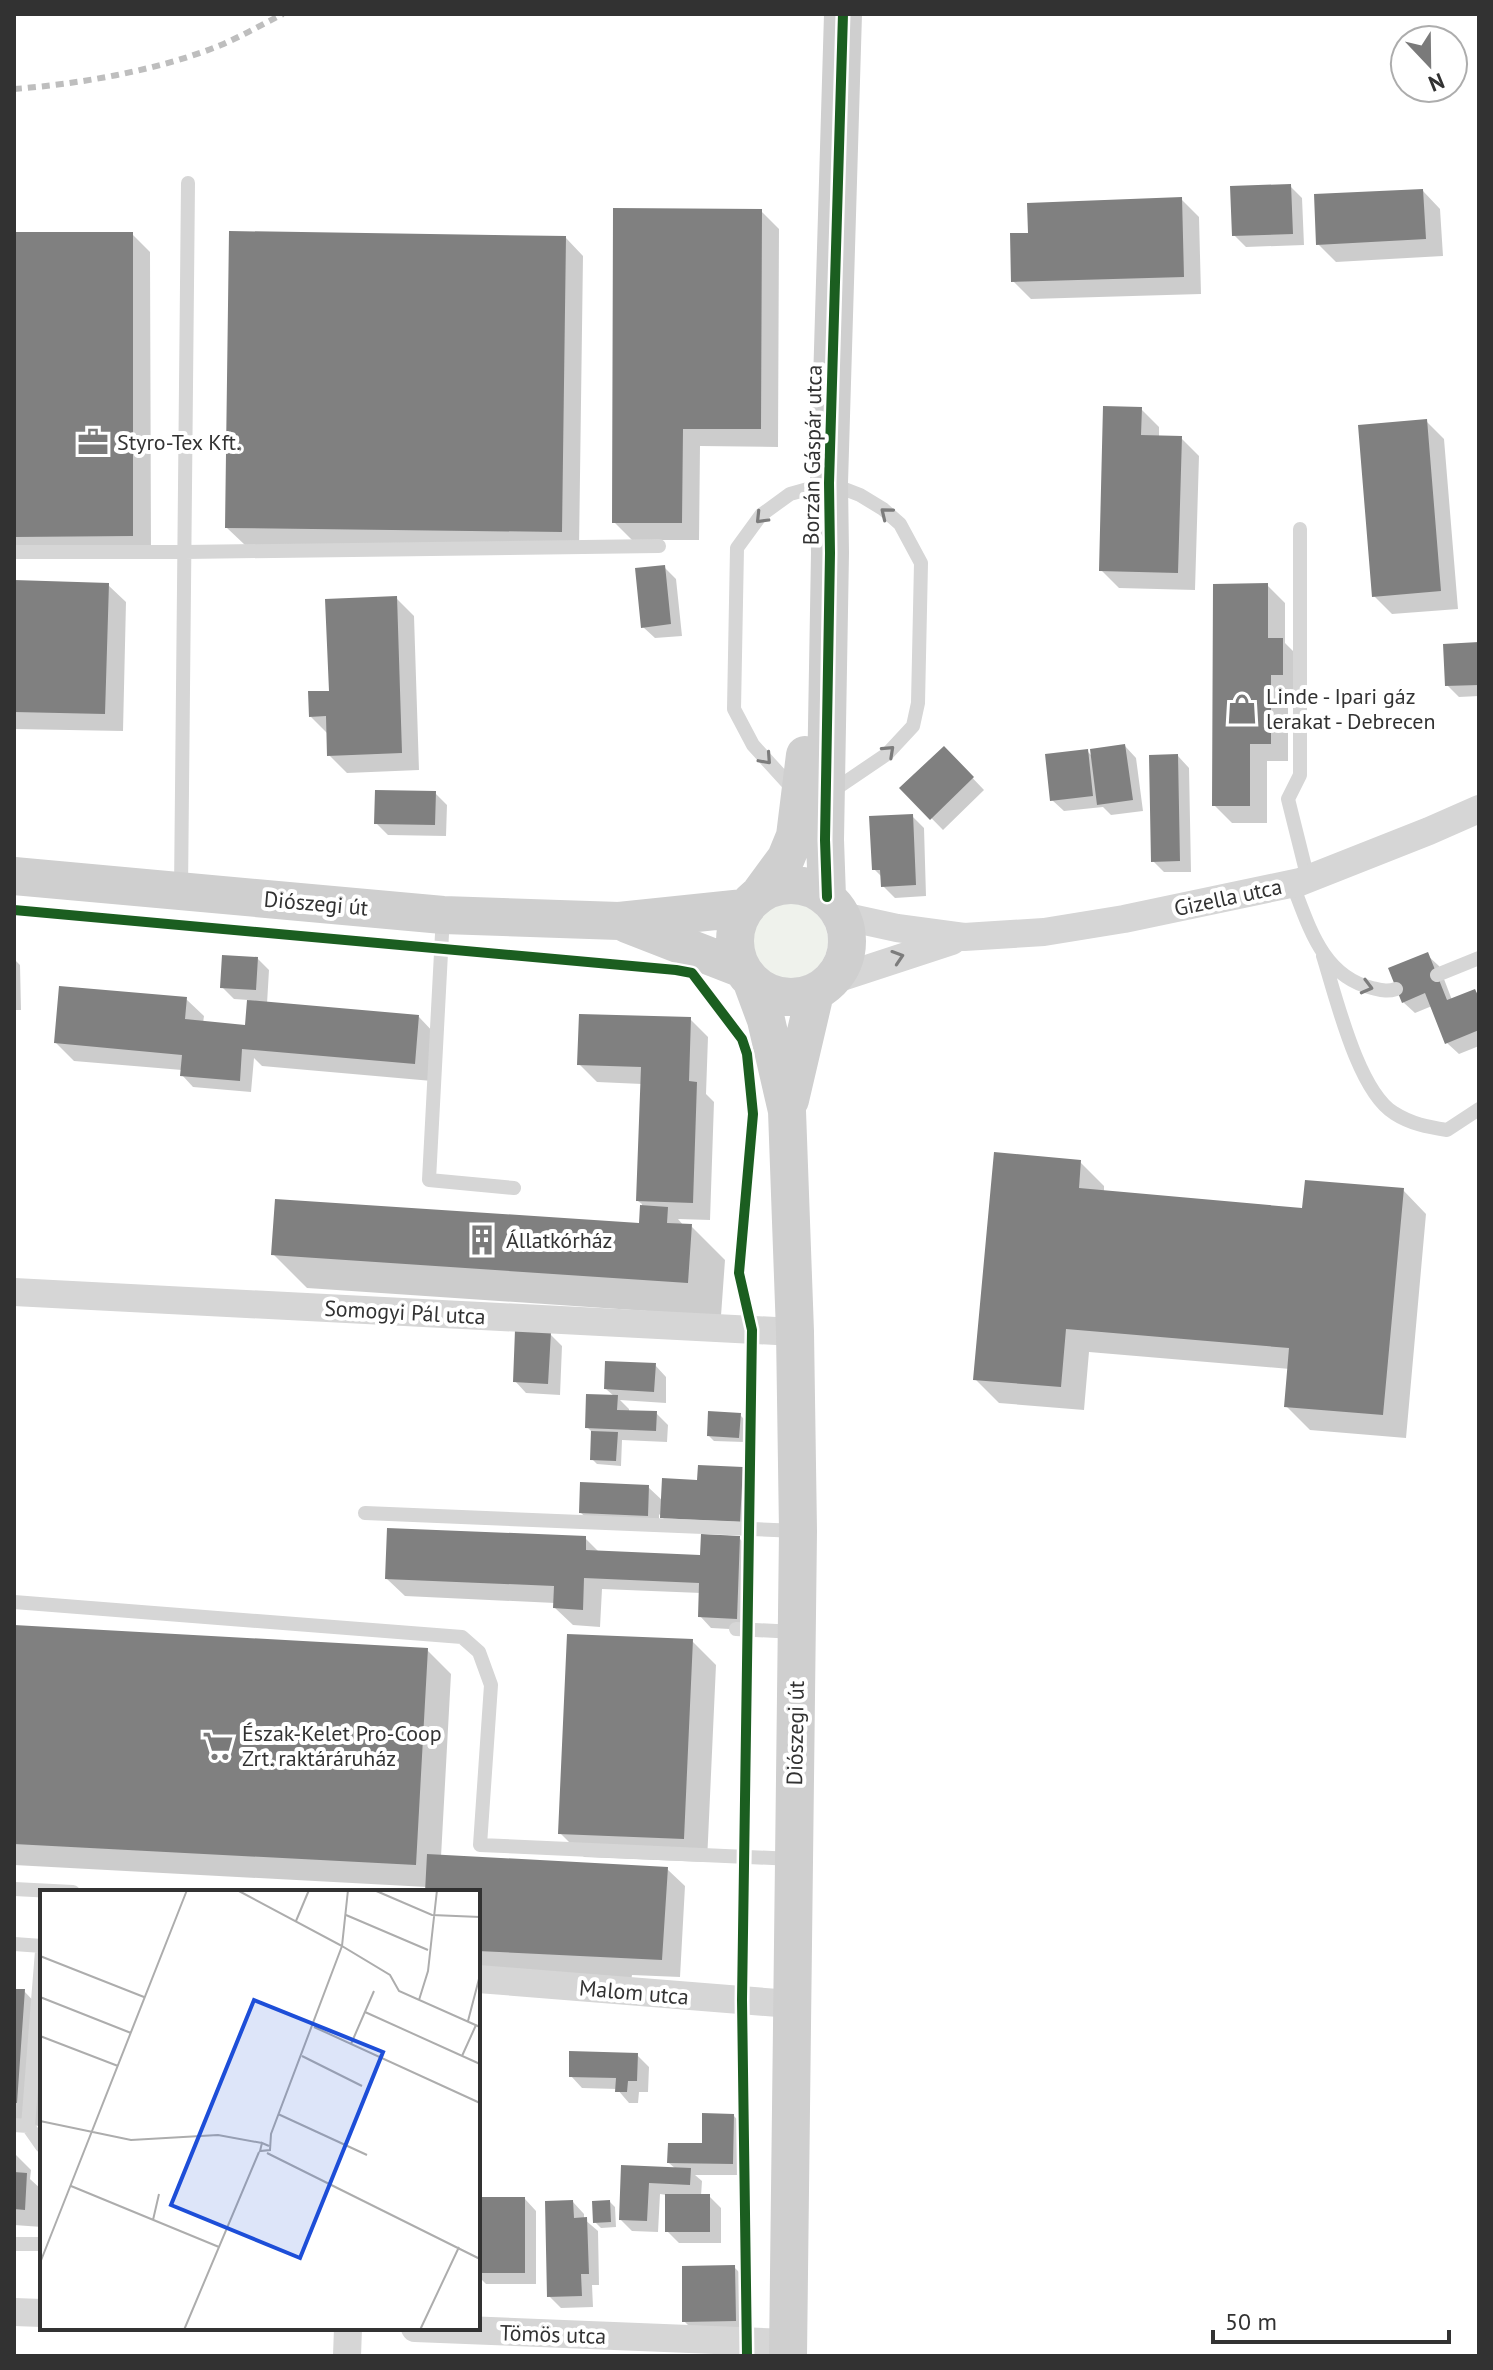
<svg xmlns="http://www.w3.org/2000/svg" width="1493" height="2370" font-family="'PT Sans',sans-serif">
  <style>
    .green { fill: #eff2ec }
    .shadow { fill: #0003 }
    .building { fill: #808080 }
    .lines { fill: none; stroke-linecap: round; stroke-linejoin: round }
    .lane { stroke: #d6d6d6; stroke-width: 14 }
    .street { stroke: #d6d6d6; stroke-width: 28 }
    .secondary { stroke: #cfcfcf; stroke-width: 38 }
    .rail { stroke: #bebebe; stroke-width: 6; stroke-dasharray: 8 6; stroke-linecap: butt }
    .cycleway-casing { stroke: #fff; stroke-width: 15 }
    .cycleway { stroke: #1b5e20; stroke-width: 10 }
    .oneway { stroke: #7c7c7c }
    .labels { text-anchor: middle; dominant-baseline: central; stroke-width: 8; stroke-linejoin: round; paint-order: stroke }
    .poi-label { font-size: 22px; fill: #323232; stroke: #fff; text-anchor: start }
    .street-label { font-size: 22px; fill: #323232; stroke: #fff }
    .inset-road { fill: none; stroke: #adadad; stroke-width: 2 }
    .view { fill: #1d4ed8; fill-opacity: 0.15; stroke: #1d4ed8; stroke-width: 4 }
    .inset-edge { fill: none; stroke: #323232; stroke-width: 4 }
  </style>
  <rect width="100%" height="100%" fill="#fff"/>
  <path class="green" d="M752 941a38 38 0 1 1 76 0a38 38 0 1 1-76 0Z"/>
  <path class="shadow" d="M1290 186 1302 198 1304 245 1246 247 1234 235Z
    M1423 191 1440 209 1443 256 1336 262 1318 244Z
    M1181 199 1199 217 1201 294 1031 299 1013 281Z
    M761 211 779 229 778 447 700 446 699 540H632L614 522Z
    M14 234H132L150 252 151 554H14Z
    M566 238 583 256 579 549 245 545 227 528Z
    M1141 409 1159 427V438H1181L1199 456 1195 590 1119 588 1101 570Z
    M1426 421 1444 439 1458 609 1392 614 1374 596Z
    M664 567 676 579 682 636 655 638 643 627Z
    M14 582 108 585 126 602 123 731 14 729Z
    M1267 585 1285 603V643L1300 658V692H1288V761H1267V823H1232L1214 805Z
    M396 598 414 616 419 770 347 773 329 755 328 734 311 717 331 692Z
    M1479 644V696L1459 697 1447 685Z
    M1125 746 1136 758 1143 811 1111 815 1103 807 1064 811 1052 800 1087 751 1093 757Z
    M944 748 984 790 943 830 902 788Z
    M1178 756 1189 768 1191 872H1164L1153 861Z
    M435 793 447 805 446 836 388 835 376 823Z
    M912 816 924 828 926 896 895 898 883 886V878L874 869Z
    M1427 955 1439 966 1452 1000 1475 991 1479 995V1046L1459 1054 1447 1043 1432 1006 1415 1013 1403 1002Z
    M257 958 269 970 267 1004 419 1017 436 1035 432 1081 262 1066 254 1058 251 1092 193 1087 182 1075V1070L74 1061 56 1043 186 999 204 1016 203 1023 246 1027 249 1000 234 999 222 987Z
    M14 959 20 965 21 1010H14Z
    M690 1019 708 1037 706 1094 714 1102 710 1220 678 1219 684 1226H691L725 1260 721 1316 307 1288 273 1254 640 1225 642 1204 638 1201 642 1084 597 1082 579 1064Z
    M1080 1162 1104 1186V1192L1304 1210 1403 1190 1426 1214 1406 1438 1310 1430 1286 1406 1290 1369 1089 1352 1084 1410 999 1403 975 1379Z
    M550 1334 562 1346 560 1395 526 1393 515 1381Z
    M655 1365 666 1377V1403L620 1400 629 1409V1412L656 1413 668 1425 667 1442 622 1440 621 1466 597 1464 592 1459 593 1433 587 1427 615 1397 606 1389Z
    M740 1415 745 1420 744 1442 714 1441 709 1436Z
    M742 1469 754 1481 751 1532 674 1529 659 1514V1527L593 1524 581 1513 648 1487 663 1501 698 1482Z
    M585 1538 599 1552 702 1557 739 1538 751 1550 748 1630 711 1628 700 1616 701 1593 602 1589 600 1627 573 1625 555 1608V1603L405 1596 387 1579Z
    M14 1627 427 1650 451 1674 441 1857 667 1869 685 1886 680 1977 632 1975 631 1981 478 1972V1892H427V1887L14 1865Z
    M692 1641 716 1665 707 1862 584 1857 560 1833Z
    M14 1991H24L42 2010 40 2126 14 2124Z
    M637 2055 649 2067 648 2092H639L638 2103H629L617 2089 582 2088 571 2076Z
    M734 2116 745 2128 744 2175H695L702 2181 701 2196H709L721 2208V2243H679L667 2231V2195L660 2194 658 2232 632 2231 621 2220 622 2167 676 2169 669 2163 704 2145Z
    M14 2153 31 2170 30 2179 42 2190V2227L14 2225Z
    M478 2199H525L536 2211V2284H486L478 2276Z
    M573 2202 584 2214V2219L598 2231 599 2285H592L593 2307 561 2308 549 2296Z
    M610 2202 615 2207 616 2227 601 2228 595 2222Z
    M734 2267 746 2279 747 2332 696 2333 684 2321Z"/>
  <path class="building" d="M1291 184 1293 234 1232 236 1230 186Z
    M1423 189 1426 239 1316 245 1314 194Z
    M1182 197 1184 277 1011 282 1010 233H1028L1027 203Z
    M613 208 762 209 761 429H683L682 523H612Z
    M229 231 566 236 562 532 225 528Z
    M14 232H133V536L14 537Z
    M1103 406 1142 407 1141 435 1182 436 1178 573 1099 571Z
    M1427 419 1441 591 1372 597 1358 425Z
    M665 565 671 624 641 628 635 568Z
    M14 580 109 583 105 714 14 712Z
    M1268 583V638H1283V675H1271V744H1250V806H1212L1213 584Z
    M397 596 402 753 327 756 326 716 309 717 308 691H329L325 599Z
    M1479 642V685L1445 686 1443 644Z
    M1125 744 1133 800 1097 805 1090 749Z
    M944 746 974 777 930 820 899 788Z
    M1088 749 1093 796 1050 801 1045 754Z
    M1178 754 1180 861 1151 862 1149 755Z
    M375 790 436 791 435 825 374 824Z
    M913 814 916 885 881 887 880 870H872L869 816Z
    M1428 952 1447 1000 1475 989 1479 998V1030L1445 1044 1425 993 1402 1003 1388 968Z
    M222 955 258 957 256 990 220 988Z
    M59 986 187 997 185 1019 245 1025 247 1000 419 1015 415 1064 242 1049 240 1081 180 1076 182 1055 54 1043Z
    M579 1014 691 1017 689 1081 697 1082 693 1203 636 1201 641 1067 577 1065Z
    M994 1152 1081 1160 1079 1188 1302 1208 1305 1180 1404 1188 1383 1415 1284 1407 1289 1348 1066 1329 1061 1387 973 1380Z
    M275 1199 639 1223 640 1205 668 1207 667 1223 692 1224 688 1283 271 1255Z
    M515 1330 551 1332 548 1384 513 1382Z
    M605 1361 656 1363 654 1392 604 1389Z
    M586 1394 618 1395 617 1410 657 1411 656 1431 585 1428Z
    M708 1411 741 1413 739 1438 707 1436Z
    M591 1431 618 1432 616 1461 590 1460Z
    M698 1465 743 1467 740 1522 660 1518 662 1478 697 1480Z
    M580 1482 649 1485 648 1516 579 1513Z
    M387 1528 586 1536V1550L700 1555 701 1534 740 1536 737 1619 698 1617 699 1583 584 1578 583 1610 553 1608 554 1586 385 1579Z
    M14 1625 428 1648 416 1865 14 1844Z
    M567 1634 693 1639 684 1839 558 1834Z
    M427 1854 668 1867 662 1960 478 1951V1892H425Z
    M14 1989H25L17 2103H14Z
    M569 2051 638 2053 637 2081H628L627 2092H615L616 2078 569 2077Z
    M702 2113 734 2114 733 2164 667 2163 668 2143H702Z
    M621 2165 691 2168 690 2185 649 2183 647 2221 619 2220Z
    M14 2172 27 2173 25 2210 14 2209Z
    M665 2194H710V2232H665Z
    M478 2197H525V2273H478Z
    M573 2200 574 2218 587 2217 589 2274H581L582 2296 547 2297 545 2201Z
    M610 2200 611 2222 593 2223 592 2201Z
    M735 2265 736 2321 682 2322V2266Z"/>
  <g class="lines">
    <path class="lane" d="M1300 529V775L1288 799 1308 879
      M14 552H185L659 546
      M794 790 753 745 734 709 737 548 761 515 790 494 829 483 860 495 883 509 900 524 921 563 918 703 913 726 887 754 831 792
      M1292 883C1309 926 1322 976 1372 988 1381 990 1387 992 1396 989
      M181 891 188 183
      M443 915 429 1180 514 1188
      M1323 956C1336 997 1358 1091 1394 1113 1411 1124 1428 1127 1447 1130L1479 1109
      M1437 975 1479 958
      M365 1513 798 1531
      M14 1602 462 1637 479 1652 491 1685 480 1845 793 1859
      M736 1629 796 1632
      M14 1889 73 1892
      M14 1944 42 1946
      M14 2125 28 2126 42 1951
      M28 2126 42 2146
      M14 2244H42"/>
    <path class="street" d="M842 916 897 928 964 937 1044 932 1124 919 1300 882 1429 831 1479 809
      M833 980 952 941
      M14 1292 795 1332
      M478 1979 791 2004
      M14 2312 42 2313
      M415 2328 788 2343
      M347 2356 348 2328"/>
    <path class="secondary" d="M14 876 443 915 619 921 744 908
      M735 941a56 56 0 1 1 112 0a56 56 0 1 1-112 0Z
      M761 892 786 858 795 836 805 755
      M827 897 825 840 830 553 829 483 843 14
      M627 924 740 968
      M753 985 766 1020 787 1111 795 1332 798 1531 788 2356
      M790 1100 815 993"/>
    <path class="rail" d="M14 89C80 84 160 70 221 45 242 36 263 24 283 14"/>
    <g class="cycleway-casing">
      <path id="cycleway" d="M827 897 825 840 830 553 829 483 843 14
        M14 910 676 970 692 973 742 1039 747 1054 753 1114 739 1273 752 1330 742 2000 747 2356"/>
    </g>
    <use href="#cycleway" class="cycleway"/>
  </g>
  <defs><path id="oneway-chevron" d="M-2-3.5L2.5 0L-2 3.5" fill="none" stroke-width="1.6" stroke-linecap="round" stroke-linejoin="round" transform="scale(2)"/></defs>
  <g class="oneway">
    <use href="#oneway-chevron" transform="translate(886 513) rotate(-141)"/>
    <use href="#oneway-chevron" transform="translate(761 518) rotate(134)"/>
    <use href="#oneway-chevron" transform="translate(889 751) rotate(-43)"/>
    <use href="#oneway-chevron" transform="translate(766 759) rotate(48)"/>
    <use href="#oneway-chevron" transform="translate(898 957) rotate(-18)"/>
    <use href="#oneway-chevron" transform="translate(1367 987) rotate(15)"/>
  </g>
  <defs>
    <g id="office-bare" transform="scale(2.4)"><path d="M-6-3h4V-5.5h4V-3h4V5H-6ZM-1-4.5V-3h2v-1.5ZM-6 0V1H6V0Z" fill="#7a7a7a" stroke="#fff" stroke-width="2.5" paint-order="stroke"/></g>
    <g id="shop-bare" transform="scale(2.4)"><path d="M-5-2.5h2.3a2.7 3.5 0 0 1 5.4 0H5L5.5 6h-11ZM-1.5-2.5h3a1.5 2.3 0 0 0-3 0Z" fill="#7a7a7a" stroke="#fff" stroke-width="2.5" paint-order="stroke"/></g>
    <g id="building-bare" transform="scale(2.4)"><path d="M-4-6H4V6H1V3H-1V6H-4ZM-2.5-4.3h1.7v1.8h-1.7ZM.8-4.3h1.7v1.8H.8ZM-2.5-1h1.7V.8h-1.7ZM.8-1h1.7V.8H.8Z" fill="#7a7a7a" stroke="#fff" stroke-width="2.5" paint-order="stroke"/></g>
    <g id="supermarket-bare" transform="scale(2.4)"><path d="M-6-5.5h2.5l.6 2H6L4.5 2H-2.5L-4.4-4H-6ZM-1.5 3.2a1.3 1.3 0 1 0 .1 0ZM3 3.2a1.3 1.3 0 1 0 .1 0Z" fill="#7a7a7a" stroke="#fff" stroke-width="2.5" paint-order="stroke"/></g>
  </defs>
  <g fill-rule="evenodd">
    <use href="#office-bare" x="93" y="442"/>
    <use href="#shop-bare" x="1242" y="709"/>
    <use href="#building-bare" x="482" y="1240"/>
    <use href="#supermarket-bare" x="218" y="1746"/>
  </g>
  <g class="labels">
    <g class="poi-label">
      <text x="117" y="442">Styro-Tex Kft.</text>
      <text x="1266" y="696">Linde - Ipari gáz<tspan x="1266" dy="25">lerakat - Debrecen</tspan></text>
      <text x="506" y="1240">Állatkórház</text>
      <text x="242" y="1733">Észak-Kelet Pro-Coop<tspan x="242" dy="25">Zrt. raktáráruház</tspan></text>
    </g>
    <g class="street-label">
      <text transform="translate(812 455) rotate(-89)">Borzán Gáspár utca</text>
      <text transform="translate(1228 897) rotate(-12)">Gizella utca</text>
      <text transform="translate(316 903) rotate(5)">Diószegi út</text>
      <text transform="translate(405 1312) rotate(3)">Somogyi Pál utca</text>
      <text transform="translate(795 1733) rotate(-89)">Diószegi út</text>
      <text transform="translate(634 1992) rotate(5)">Malom utca</text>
      <text transform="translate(553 2334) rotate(2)">Tömös utca</text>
    </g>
  </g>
  <g transform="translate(40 1890)">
    <rect width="440" height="440" fill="#fff"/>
    <path class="inset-road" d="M197 0 302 56 231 244 230 260 220 261 222 253 229 256M308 0 302 56 350 85 359 101 440 137M334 0 392 25 440 27M306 25 388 60M256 31 269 0M0 66 104 107M0 107 91 143M379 110 388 81 397 0M325 122 440 174M428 131 440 85M274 137 440 213M0 146 78 176M311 154 334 101M262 166 322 196M422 166 436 135M238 224 327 265M0 231 91 250 178 245 222 253M227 263 440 369M31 296 179 357M113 330 119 304M0 373 147 0M144 440 219 262M380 440 419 357"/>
    <path class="view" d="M214 110 343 162 260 368 131 315Z"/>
    <rect width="440" height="440" class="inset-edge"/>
  </g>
  <rect width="1493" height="2370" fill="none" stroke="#323232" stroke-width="32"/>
  <g transform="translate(1429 64) rotate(158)"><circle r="38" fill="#ffffff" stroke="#adadad" stroke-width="2"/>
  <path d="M0-6L14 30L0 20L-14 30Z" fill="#7a7a7a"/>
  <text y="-12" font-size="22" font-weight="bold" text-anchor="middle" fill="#323232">N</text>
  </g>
  <path d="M1213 2330v12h236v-12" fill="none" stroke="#323232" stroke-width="4"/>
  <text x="1225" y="2330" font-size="24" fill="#323232" stroke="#ffffff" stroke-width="6" paint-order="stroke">50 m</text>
</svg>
